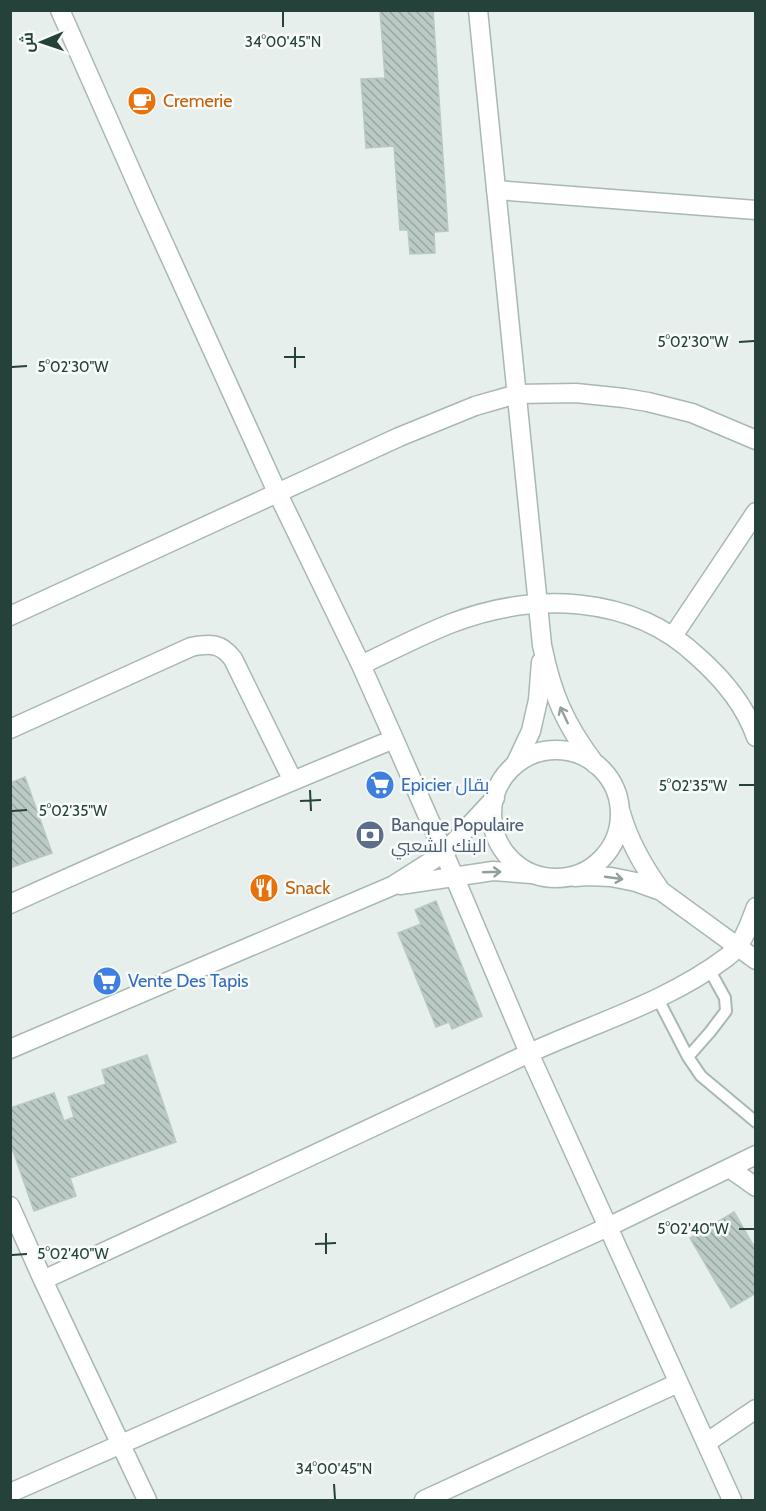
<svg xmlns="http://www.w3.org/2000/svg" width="766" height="1511" font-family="Cabin,Cairo,sans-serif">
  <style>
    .building { fill: url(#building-back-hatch); stroke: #b8c9c2; stroke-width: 1.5 }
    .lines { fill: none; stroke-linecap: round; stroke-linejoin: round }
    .service-casing { stroke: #a8b8b2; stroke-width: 14 }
    .minor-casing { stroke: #a8b8b2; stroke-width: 21 }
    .tertiary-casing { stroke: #a8b8b2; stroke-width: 21 }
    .service { stroke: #fff; stroke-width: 10 }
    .minor { stroke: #fff; stroke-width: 18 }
    .tertiary { stroke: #fff; stroke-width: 18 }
    .oneway { stroke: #92a09c }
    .ticks { fill: none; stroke: #24423a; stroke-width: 2 }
    .labels { text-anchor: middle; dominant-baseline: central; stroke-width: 5; stroke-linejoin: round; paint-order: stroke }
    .food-label { font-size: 18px; fill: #c56008; stroke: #f7fbf9; text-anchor: start }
    .shop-label { font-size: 18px; fill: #366cbe; stroke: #f7fbf9; text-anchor: start }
    .service-label { font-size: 18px; fill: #4e5e75; stroke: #f7fbf9; text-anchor: start }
    .ticks-label { font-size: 15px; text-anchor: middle; fill: #24423a; stroke: #f7fbf9; stroke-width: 5; stroke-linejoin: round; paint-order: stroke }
  </style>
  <defs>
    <pattern id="building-back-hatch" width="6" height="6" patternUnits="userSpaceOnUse" patternTransform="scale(1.5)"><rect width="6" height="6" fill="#bbcac4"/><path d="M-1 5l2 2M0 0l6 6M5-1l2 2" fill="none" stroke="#98a6a0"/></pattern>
  </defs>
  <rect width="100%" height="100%" fill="#e6efeb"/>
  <path class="building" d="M380 10H433L448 231 434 232 435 253 410 254 408 230H400L394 146 366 148 361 79 385 78Z
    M25 777 52 853 10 868V783Z
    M436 901 482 1016 452 1029 449 1022 436 1027 398 933 421 924 415 910Z
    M147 1055 176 1142 70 1178 76 1196 34 1211 10 1142V1108L54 1093 64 1121 74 1117 68 1097 106 1084 102 1070Z
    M734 1212 756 1250V1293L731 1308 690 1238Z"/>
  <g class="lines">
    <g class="service-casing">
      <path id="service" d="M709 969 725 998 726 1011 710 1032 688 1057 701 1076 756 1122
        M658 999 688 1057"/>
    </g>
    <g class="minor-casing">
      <path id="minor" d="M60 10 145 202 277 492 361 665 394 739 454 876 529 1053 732 1500
        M496 190 756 210
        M10 616 399 437 475 406 517 394 576 393 624 398 648 402 692 413 756 440
        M673 636 756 512
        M361 665C391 651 421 635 452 623 533 592 631 594 697 656 722 678 745 705 756 737
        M10 729 191 647C210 643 221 643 233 659L293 781
        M10 904C137 846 265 792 394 739
        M729 1168 756 1187
        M10 1206 43 1280 147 1500
        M43 1280C204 1206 364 1132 523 1056 591 1024 666 1003 727 957 743 945 749 925 756 907
        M706 1443 756 1409
        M10 1493 387 1327 608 1227 756 1155
        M424 1500 678 1383"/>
    </g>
    <g class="tertiary-casing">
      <path id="tertiary" d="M478 10 542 645C552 695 565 724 595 764
        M492 814a64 64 0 1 1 128 0a64 64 0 1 1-128 0Z
        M515 765 531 731 538 700 541 662
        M621 813C629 842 643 866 661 891
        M575 877 588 876 611 877 636 882 661 891 756 960
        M400 885 493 871 531 874
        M10 1049 392 886 444 853 495 798"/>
    </g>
    <use href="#service" class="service"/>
    <use href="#minor" class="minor"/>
    <use href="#tertiary" class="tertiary"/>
  </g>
  <defs><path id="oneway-shaft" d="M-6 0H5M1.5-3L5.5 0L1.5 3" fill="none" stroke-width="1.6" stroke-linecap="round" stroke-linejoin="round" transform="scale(1.5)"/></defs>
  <g class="oneway">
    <use href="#oneway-shaft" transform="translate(564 715) rotate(-115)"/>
    <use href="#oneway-shaft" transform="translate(492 872) rotate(-2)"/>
    <use href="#oneway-shaft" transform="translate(614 878) rotate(8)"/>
  </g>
  <path class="ticks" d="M283 12V27M739 342 754 341M295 347V368M284 357H305M12 367 27 366M739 785H754M310 790 311 811M300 801 321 800M12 811 27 810M739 1229H754M326 1233V1254M315 1244 336 1243M12 1255 27 1254M334 1484 335 1499"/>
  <defs>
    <g id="cafe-disc" transform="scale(1.5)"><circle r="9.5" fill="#e8710a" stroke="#f7fbf9"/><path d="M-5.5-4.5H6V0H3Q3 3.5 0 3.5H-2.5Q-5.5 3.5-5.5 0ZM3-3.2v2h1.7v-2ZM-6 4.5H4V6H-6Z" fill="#fff"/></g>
    <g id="supermarket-disc" transform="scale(1.5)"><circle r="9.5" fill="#3f7fe0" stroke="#f7fbf9"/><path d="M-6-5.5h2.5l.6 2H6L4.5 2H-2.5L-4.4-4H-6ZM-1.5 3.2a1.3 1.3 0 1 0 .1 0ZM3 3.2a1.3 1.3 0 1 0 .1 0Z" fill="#fff"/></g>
    <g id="bank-disc" transform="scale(1.5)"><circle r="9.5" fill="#5c6f8a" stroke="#f7fbf9"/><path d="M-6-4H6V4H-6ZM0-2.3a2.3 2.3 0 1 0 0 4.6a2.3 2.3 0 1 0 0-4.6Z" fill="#fff"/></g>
    <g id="restaurant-disc" transform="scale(1.5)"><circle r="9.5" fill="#e8710a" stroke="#f7fbf9"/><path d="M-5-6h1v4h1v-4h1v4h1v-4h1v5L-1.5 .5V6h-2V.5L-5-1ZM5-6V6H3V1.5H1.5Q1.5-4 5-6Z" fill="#fff"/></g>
  </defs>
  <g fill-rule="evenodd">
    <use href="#cafe-disc" x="142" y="101"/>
    <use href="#supermarket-disc" x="380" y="785"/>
    <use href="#bank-disc" x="370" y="835"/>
    <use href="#restaurant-disc" x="264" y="888"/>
    <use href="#supermarket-disc" x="107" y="981"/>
  </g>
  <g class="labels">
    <g class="food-label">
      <text x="163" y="101">Cremerie</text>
      <text x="285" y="888">Snack</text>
    </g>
    <g class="shop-label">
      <text x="401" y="785">Epicier بقال</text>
      <text x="128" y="981">Vente Des Tapis</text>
    </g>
    <g class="service-label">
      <text x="391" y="825">Banque Populaire<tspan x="391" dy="21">البنك الشعبي</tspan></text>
    </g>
  </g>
  <g class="ticks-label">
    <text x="283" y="47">34°00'45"N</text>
    <text x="693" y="347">5°02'30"W</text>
    <text x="73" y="372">5°02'30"W</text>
    <text x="693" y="791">5°02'35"W</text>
    <text x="73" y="816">5°02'35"W</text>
    <text x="693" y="1234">5°02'40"W</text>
    <text x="73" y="1259">5°02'40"W</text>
    <text x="334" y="1474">34°00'45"N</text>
  </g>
  <rect width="766" height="1511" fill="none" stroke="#24423a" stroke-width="24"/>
  <g transform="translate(42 42) rotate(268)" stroke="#f7fbf9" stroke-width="4.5" paint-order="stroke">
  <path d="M0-4.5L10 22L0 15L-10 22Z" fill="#24423a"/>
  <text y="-9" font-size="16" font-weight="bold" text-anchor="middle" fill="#24423a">ش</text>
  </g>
</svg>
